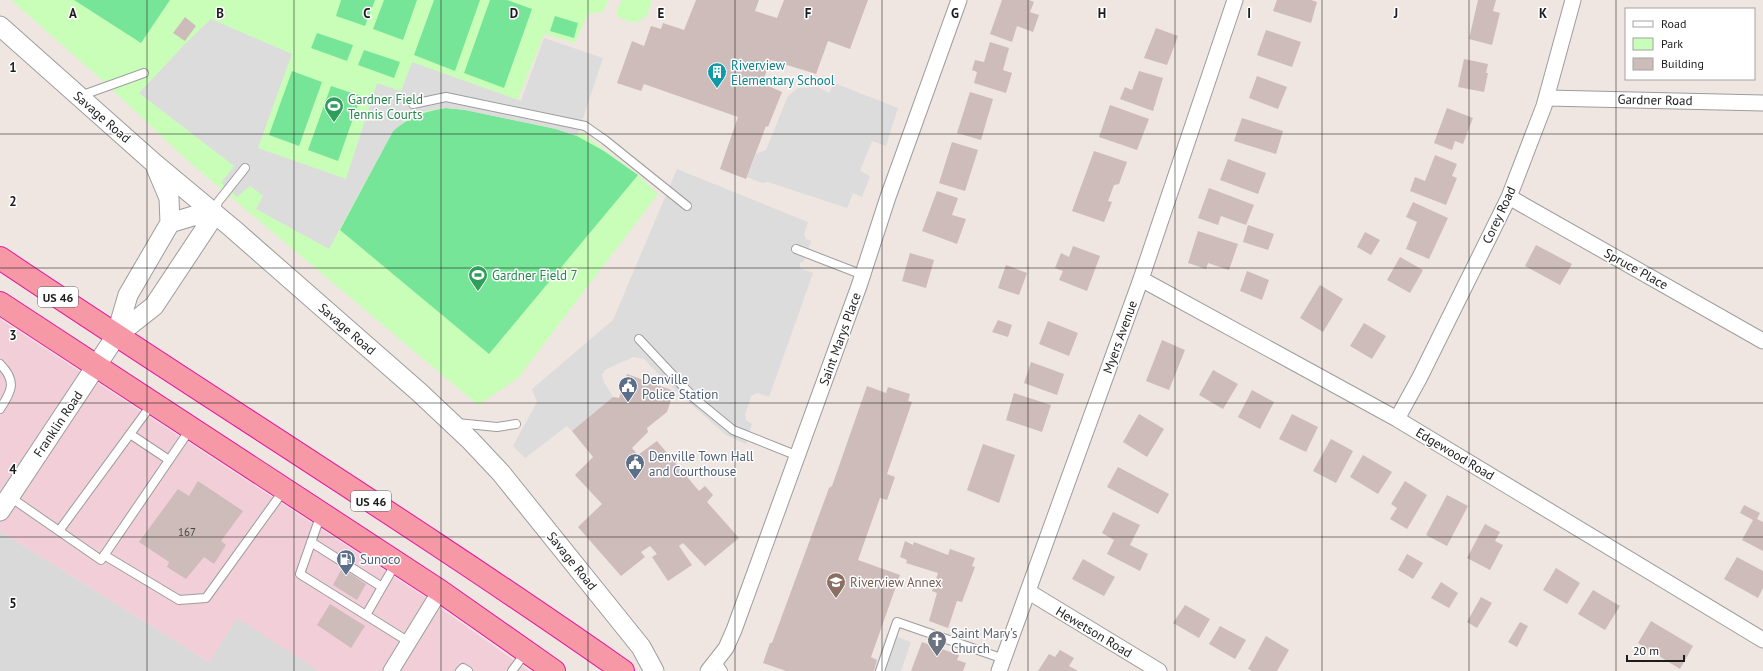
<svg xmlns="http://www.w3.org/2000/svg" width="1763" height="671" font-family="'PT Sans',sans-serif">
  <style>
    .residential { fill: #dad9d9 }
    .commercial { fill: #f1ced8 }
    .park { fill: #c9feb9 }
    .pitch { fill: #77e597 }
    .parking { fill: #dcdcdc }
    .building { fill: #cebcba }
    .lines { fill: none; stroke-linecap: round; stroke-linejoin: round }
    .service-casing { stroke: #9d9d9d; stroke-width: 10 }
    .minor-casing { stroke: #9d9d9d; stroke-width: 17 }
    .tertiary-casing { stroke: #9d9d9d; stroke-width: 21 }
    .trunk-casing { stroke: #e5169f; stroke-width: 24 }
    .service { stroke: #fff; stroke-width: 8 }
    .minor { stroke: #fff; stroke-width: 15 }
    .tertiary { stroke: #fff; stroke-width: 19 }
    .trunk { stroke: #f698a6; stroke-width: 22 }
    .grid { fill: none; stroke: #1c1c1c; stroke-width: 1; stroke-opacity: 0.55 }
    .labels { text-anchor: middle; dominant-baseline: central; stroke-width: 3; stroke-linejoin: round; paint-order: stroke }
    .number-label { font-size: 11px; fill: #484444 }
    .shield { fill: #fff; stroke: #606060; stroke-width: 1 }
    .shield-label { font-size: 12px; font-weight: bold; fill: #1c1c1c }
    .culture-label { font-size: 13px; fill: #0d838f; stroke: #fff; text-anchor: start }
    .leisure-label { font-size: 13px; fill: #27864d; stroke: #fff; text-anchor: start }
    .street-label { font-size: 13px; fill: #1c1c1c; stroke: #fff }
    .service-label { font-size: 13px; fill: #4e5e75; stroke: #fff; text-anchor: start }
    .education-label { font-size: 13px; fill: #785e54; stroke: #fff; text-anchor: start }
    .worship-label { font-size: 13px; fill: #5b616d; stroke: #fff; text-anchor: start }
    .grid-label { font-size: 13px; text-anchor: middle; font-weight: bold; fill: #1c1c1c; stroke: #fff; stroke-width: 3; stroke-linejoin: round; paint-order: stroke }
  </style>
  <rect width="100%" height="100%" fill="#efe5e1"/>
  <path class="residential" d="M0 531 209 662 237 617 319 671H0Z"/>
  <path class="commercial" d="M0 319 425 597 529 671H319L237 618 209 662 0 531Z"/>
  <path class="park" d="M11 0H608L603 12 588 14 575 43 544 34 511 117 582 133 638 175 658 194 518 378 478 405 188 161 102 80Z
    M622 0H652L647 16 634 23 619 18 616 12Z"/>
  <path class="pitch" d="M74 0H170L141 43Z
    M341 0H375L365 26 336 16Z
    M384 0H417L403 40 373 29Z
    M434 0H480L455 71 414 55Z
    M490 0H507L532 9 504 88 464 73Z
    M555 16 578 23 574 38 550 31Z
    M317 33 353 45 347 61 311 48Z
    M364 50 400 62 394 78 358 65Z
    M292 71 322 82 299 146 269 135Z
    M331 86 361 96 338 161 308 150Z
    M446 108 466 110 556 129 577 136 604 151 638 175 489 354 340 230 393 131C411 116 423 112 446 108Z"/>
  <path class="parking" d="M211 19 292 54 258 148 346 179 377 83 401 91 412 62 521 101 544 38 603 58 577 136 556 129 465 110 446 108 432 110 419 113 407 120 393 131 329 249 256 209 263 196 250 186 237 197 221 183 234 166 139 93 185 44Z
    M834 83 898 108 886 146 872 141 860 171 870 176 862 197 853 193 847 208 768 182 762 183 747 177 756 154 766 150 788 96 798 88 818 87 829 93Z
    M677 169 808 222 804 235 806 239 811 241 804 261 800 263V268L813 273 769 397 757 393 751 396 745 415 746 420 752 424 746 444 726 435 666 382 644 359 633 357 605 370 602 375 604 382 613 397 572 431 567 426 525 458 513 446 537 402 532 389 613 320Z
    M887 633 911 642 901 671H874Z"/>
  <path class="building" d="M696 0H759L755 11 777 18 784 0H868L850 49 828 41 816 74 771 60 762 83 782 92 768 127 766 126 746 179 720 169 738 117 644 84 641 91 617 83 632 41 644 46 651 26 661 29 663 23 684 30Z
    M1002 0H1029L1034 2 1030 12 1039 15 1033 32 1017 26 1012 42 990 34Z
    M1277 0H1311L1317 2 1311 23 1273 11Z
    M1478 0H1496L1493 11 1500 13 1492 45 1469 39Z
    M185 17 196 26 185 41 173 33Z
    M1156 28 1178 36 1167 65 1144 58Z
    M1266 30 1301 42 1292 67 1257 55Z
    M990 42 1009 48 1003 70 1012 73 1006 93 974 83 977 72 972 70 975 60 984 62Z
    M1464 59 1488 64 1486 73H1488L1484 92 1458 87Z
    M1139 71 1163 78 1153 111 1120 99 1125 87 1132 90Z
    M1257 76 1287 87 1278 109 1249 98Z
    M970 92 993 99 981 140 957 133Z
    M1110 105 1149 119 1137 150 1099 137Z
    M1447 108 1473 118 1463 144 1455 141 1452 150 1434 143Z
    M1242 118 1283 131 1276 154 1234 141Z
    M952 142 978 150 965 191 939 183Z
    M1094 151 1127 162 1119 184 1114 185 1108 201 1112 202 1104 222 1072 211Z
    M1435 155 1457 164 1452 176 1457 178 1446 205 1410 191 1415 177 1425 181Z
    M1228 159 1266 173 1258 194 1220 180Z
    M1209 188 1254 205 1246 225 1221 216 1218 225 1198 218Z
    M937 191 958 198 952 215 966 219 957 244 922 231Z
    M1413 202 1448 218 1429 259 1406 249 1417 222 1406 217Z
    M1248 225 1274 234 1268 250 1243 242Z
    M1198 231 1238 244 1229 270 1208 263 1206 269 1188 263Z
    M1365 232 1380 240 1371 255 1357 247Z
    M1536 245 1572 264 1560 285 1525 266Z
    M1073 246 1100 256 1087 291 1059 280 1063 271 1055 268 1061 253 1069 257Z
    M910 253 934 260 926 288 902 281Z
    M1400 257 1423 270 1410 293 1387 280Z
    M1006 265 1027 273 1019 295 998 288Z
    M1247 271 1269 280 1262 300 1240 291Z
    M1320 285 1343 299 1323 332 1300 318Z
    M998 320 1012 325 1008 337 992 332Z
    M1048 321 1078 333 1069 356 1039 344Z
    M1364 323 1386 336 1372 359 1350 346Z
    M1162 340 1185 350 1169 390 1146 381Z
    M1031 362 1064 374 1057 395 1024 383Z
    M1213 370 1238 384 1223 409 1199 395Z
    M627 374 674 391 667 412 647 428 648 432 632 448 638 455 657 441 699 491 705 486 713 495 707 502 739 538 705 566 683 543 679 546 692 565 668 581 652 557 657 554 650 546 641 552 645 557 621 576 578 527 602 504 575 475 593 457 572 431 613 397 619 398Z
    M867 386 886 393 888 387 910 394 908 401 912 402 887 474 895 477 887 500 880 498 858 560 900 575 871 657 877 660 874 671H786L763 663 770 643H772L829 488 832 486Z
    M1252 390 1274 402 1260 429 1238 417Z
    M1014 393 1051 405 1042 432 1006 420Z
    M1139 414 1164 429 1147 457 1123 442Z
    M1292 414 1318 427 1306 452 1279 439Z
    M1331 439 1353 451 1336 483 1313 471Z
    M983 444 1015 455 999 503 967 490Z
    M1363 455 1392 472 1378 494 1350 477Z
    M1118 467 1169 494 1158 514 1107 487Z
    M198 481 243 511 221 541 226 545 214 564 204 557 186 579 167 567 169 562 139 542 178 489 189 496Z
    M1405 481 1427 495 1407 529 1390 519 1397 508 1391 504Z
    M1447 495 1468 506 1447 546 1426 535Z
    M1744 505 1760 513 1757 519 1763 522V551L1742 540 1753 520 1740 513Z
    M1113 512 1140 525 1130 545 1148 554 1140 571 1107 554 1114 540 1102 533Z
    M1485 524 1500 532 1495 541 1503 545 1490 570 1467 558Z
    M905 541 913 545 914 542 948 555 950 549 975 558 972 566 975 567 962 602 957 601 948 628 929 621 937 593 932 591 938 573 906 563 907 560 900 557Z
    M1407 554 1423 563 1413 579 1398 570Z
    M1737 557 1763 571V588L1758 598 1724 579Z
    M1083 559 1115 577 1104 596 1072 579Z
    M342 568 366 584 357 600 333 585Z
    M1556 568 1580 583 1567 604 1543 590Z
    M1441 582 1458 593 1449 608 1431 598Z
    M1593 590 1620 606 1605 630 1578 614Z
    M1481 597 1492 603 1477 628 1467 622Z
    M330 604 365 626 351 648 317 625Z
    M1185 605 1210 619 1199 638 1173 623Z
    M1651 621 1693 646 1680 669 1638 643Z
    M1520 622 1528 626 1517 647 1508 642Z
    M1220 626 1246 640 1235 659 1209 644Z
    M1266 636 1289 650 1277 671H1252L1248 669Z
    M922 642 959 655 957 660 966 663 963 671H911Z
    M1060 650 1074 658 1069 666 1078 671H1038L1049 654 1055 657Z"/>
  <g class="lines">
    <g class="service-casing">
      <path id="service" d="M80 96 144 73
        M413 104 446 97 585 126 605 140 687 206
        M215 213 218 202 245 168
        M796 249 863 275
        M639 339 694 398 733 430 798 456
        M0 364C17 381 12 391 0 409
        M457 423 497 427 516 424
        M130 434 169 460
        M10 497 101 560 191 428
        M321 514 300 574 409 642
        M59 531 152 404
        M311 542 382 587
        M104 555 179 600 206 598 284 490
        M366 615 396 563
        M717 662 723 671
        M460 671 463 668 468 671
        M512 671 526 652
        M880 671 897 622 1004 659"/>
    </g>
    <g class="minor-casing">
      <path id="minor" d="M1547 98 1763 103
        M1509 197 1763 341
        M1141 279 1397 419 1763 640
        M1397 419 1420 377 1509 197 1544 106 1573 0
        M1029 592 1159 671
        M391 671 440 591
        M708 671 726 648 734 630 859 286 888 197 959 0
        M999 671 1141 279 1235 0"/>
    </g>
    <g class="tertiary-casing">
      <path id="tertiary" d="M0 26 154 163 232 228 419 392 470 440 501 473 641 647 654 671
        M170 223 193 216 215 214
        M116 336 128 295 170 223 169 198 155 165
        M0 511 116 336 154 306 215 214"/>
    </g>
    <g class="trunk-casing">
      <path id="trunk" d="M0 258C207 397 419 528 623 671
        M0 303 440 591 554 671"/>
    </g>
    <use href="#service" class="service"/>
    <use href="#minor" class="minor"/>
    <use href="#tertiary" class="tertiary"/>
    <use href="#trunk" class="trunk"/>
  </g>
  <path class="grid" d="M147 0V671M294 0V671M441 0V671M588 0V671M735 0V671M882 0V671M1028 0V671M1175 0V671M1322 0V671M1469 0V671M1616 0V671M0 134H1763M0 268H1763M0 403H1763M0 537H1763"/>
  <defs>
    <g id="building-pin" transform="scale(1)"><path d="M0 17L-7.5 6A9.5 9.5 0 1 1 7.5 6Z" fill="#0f9aa8" stroke="#fff"/><path d="M-4-6H4V6H1V3H-1V6H-4ZM-2.5-4.3h1.7v1.8h-1.7ZM.8-4.3h1.7v1.8H.8ZM-2.5-1h1.7V.8h-1.7ZM.8-1h1.7V.8H.8Z" fill="#fff"/></g>
    <g id="stadium-pin" transform="scale(1)"><path d="M0 17L-7.5 6A9.5 9.5 0 1 1 7.5 6Z" fill="#2e9e5b" stroke="#fff"/><path d="M0-5a6.5 5 0 1 0 0 10a6.5 5 0 1 0 0-10ZM-3.5-1.8h7v3.6h-7Z" fill="#fff"/></g>
    <g id="civic-pin" transform="scale(1)"><path d="M0 17L-7.5 6A9.5 9.5 0 1 1 7.5 6Z" fill="#5c6f8a" stroke="#fff"/><path d="M-.6-6.5H3V-4.5H.6V-3L4-1V1h2V6H-6V1h2V-1L-.6-3ZM-1.2 2.5V6h2.4V2.5Z" fill="#fff"/></g>
    <g id="fuel-pin" transform="scale(1)"><path d="M0 17L-7.5 6A9.5 9.5 0 1 1 7.5 6Z" fill="#5c6f8a" stroke="#fff"/><path d="M-5.5-6h7V0h2V4h1.3V-2.5L3-4.5l.8-.8L6-3V5H2.5V1h-1V6h-7ZM-4.2-4.7v3.2H.2V-4.7Z" fill="#fff"/></g>
    <g id="school-pin" transform="scale(1)"><path d="M0 17L-7.5 6A9.5 9.5 0 1 1 7.5 6Z" fill="#8d6e63" stroke="#fff"/><path d="M0-5L7-2L0 1L-7-2ZM-4 1L0 2.5L4 1V4Q0 6-4 4Z" fill="#fff"/></g>
    <g id="church-pin" transform="scale(1)"><path d="M0 17L-7.5 6A9.5 9.5 0 1 1 7.5 6Z" fill="#6b7280" stroke="#fff"/><path d="M-1.2-6h2.4v3.5h3.3v2.4h-3.3V6h-2.4V-.1h-3.3v-2.4h3.3Z" fill="#fff"/></g>
  </defs>
  <g fill-rule="evenodd">
    <use href="#building-pin" x="717" y="72"/>
    <use href="#stadium-pin" x="334" y="106"/>
    <use href="#stadium-pin" x="478" y="275"/>
    <use href="#civic-pin" x="628" y="386"/>
    <use href="#civic-pin" x="635" y="463"/>
    <use href="#fuel-pin" x="346" y="559"/>
    <use href="#school-pin" x="836" y="582"/>
    <use href="#church-pin" x="937" y="640"/>
  </g>
  <g class="labels">
    <g class="number-label">
      <text x="187" y="532">167</text>
    </g>
    <g class="shield">
      <rect x="38" y="287" width="40" height="20" rx="3"/>
      <rect x="351" y="491" width="40" height="20" rx="3"/>
    </g>
    <g class="shield-label">
      <text x="58" y="297">US 46</text>
      <text x="371" y="501">US 46</text>
    </g>
    <g class="culture-label">
      <text x="731" y="65">Riverview<tspan x="731" dy="15">Elementary School</tspan></text>
    </g>
    <g class="leisure-label">
      <text x="348" y="99">Gardner Field<tspan x="348" dy="15">Tennis Courts</tspan></text>
      <text x="492" y="275">Gardner Field 7</text>
    </g>
    <g class="street-label">
      <text transform="translate(1655 100) rotate(1)">Gardner Road</text>
      <text transform="translate(102 117) rotate(41)">Savage Road</text>
      <text transform="translate(1499 215) rotate(-65)">Corey Road</text>
      <text transform="translate(1636 269) rotate(29)">Spruce Place</text>
      <text transform="translate(347 329) rotate(41)">Savage Road</text>
      <text transform="translate(1120 337) rotate(-70)">Myers Avenue</text>
      <text transform="translate(840 339) rotate(-70)">Saint Marys Place</text>
      <text transform="translate(58 424) rotate(-56)">Franklin Road</text>
      <text transform="translate(1455 454) rotate(31)">Edgewood Road</text>
      <text transform="translate(572 561) rotate(51)">Savage Road</text>
      <text transform="translate(1094 632) rotate(31)">Hewetson Road</text>
    </g>
    <g class="service-label">
      <text x="642" y="379">Denville<tspan x="642" dy="15">Police Station</tspan></text>
      <text x="649" y="456">Denville Town Hall<tspan x="649" dy="15">and Courthouse</tspan></text>
      <text x="360" y="559">Sunoco</text>
    </g>
    <g class="education-label">
      <text x="850" y="582">Riverview Annex</text>
    </g>
    <g class="worship-label">
      <text x="951" y="633">Saint Mary's<tspan x="951" dy="15">Church</tspan></text>
    </g>
  </g>
  <g class="grid-label">
    <text x="73" y="18">A</text>
    <text x="220" y="18">B</text>
    <text x="367" y="18">C</text>
    <text x="514" y="18">D</text>
    <text x="661" y="18">E</text>
    <text x="808" y="18">F</text>
    <text x="955" y="18">G</text>
    <text x="1102" y="18">H</text>
    <text x="1249" y="18">I</text>
    <text x="1396" y="18">J</text>
    <text x="1543" y="18">K</text>
    <text x="13" y="72">1</text>
    <text x="13" y="206">2</text>
    <text x="13" y="340">3</text>
    <text x="13" y="474">4</text>
    <text x="13" y="608">5</text>
  </g>
  <rect x="1625" y="8" width="130" height="72" fill="#ffffff" stroke="#a4a4a4"/>
  <rect x="1633" y="21" width="20" height="6" fill="#ffffff" stroke="#a4a4a4"/>
  <text x="1661" y="28" font-size="12" fill="#1c1c1c">Road</text>
  <rect x="1633" y="38" width="20" height="12" fill="#c9feb9" stroke="#a4a4a4"/>
  <text x="1661" y="48" font-size="12" fill="#1c1c1c">Park</text>
  <rect x="1633" y="58" width="20" height="12" fill="#cebcba" stroke="#a4a4a4"/>
  <text x="1661" y="68" font-size="12" fill="#1c1c1c">Building</text>
  <path d="M1627 655v6h57v-6" fill="none" stroke="#1c1c1c" stroke-width="2"/>
  <text x="1633" y="655" font-size="12" fill="#1c1c1c" stroke="#ffffff" stroke-width="3" paint-order="stroke">20 m</text>
</svg>
